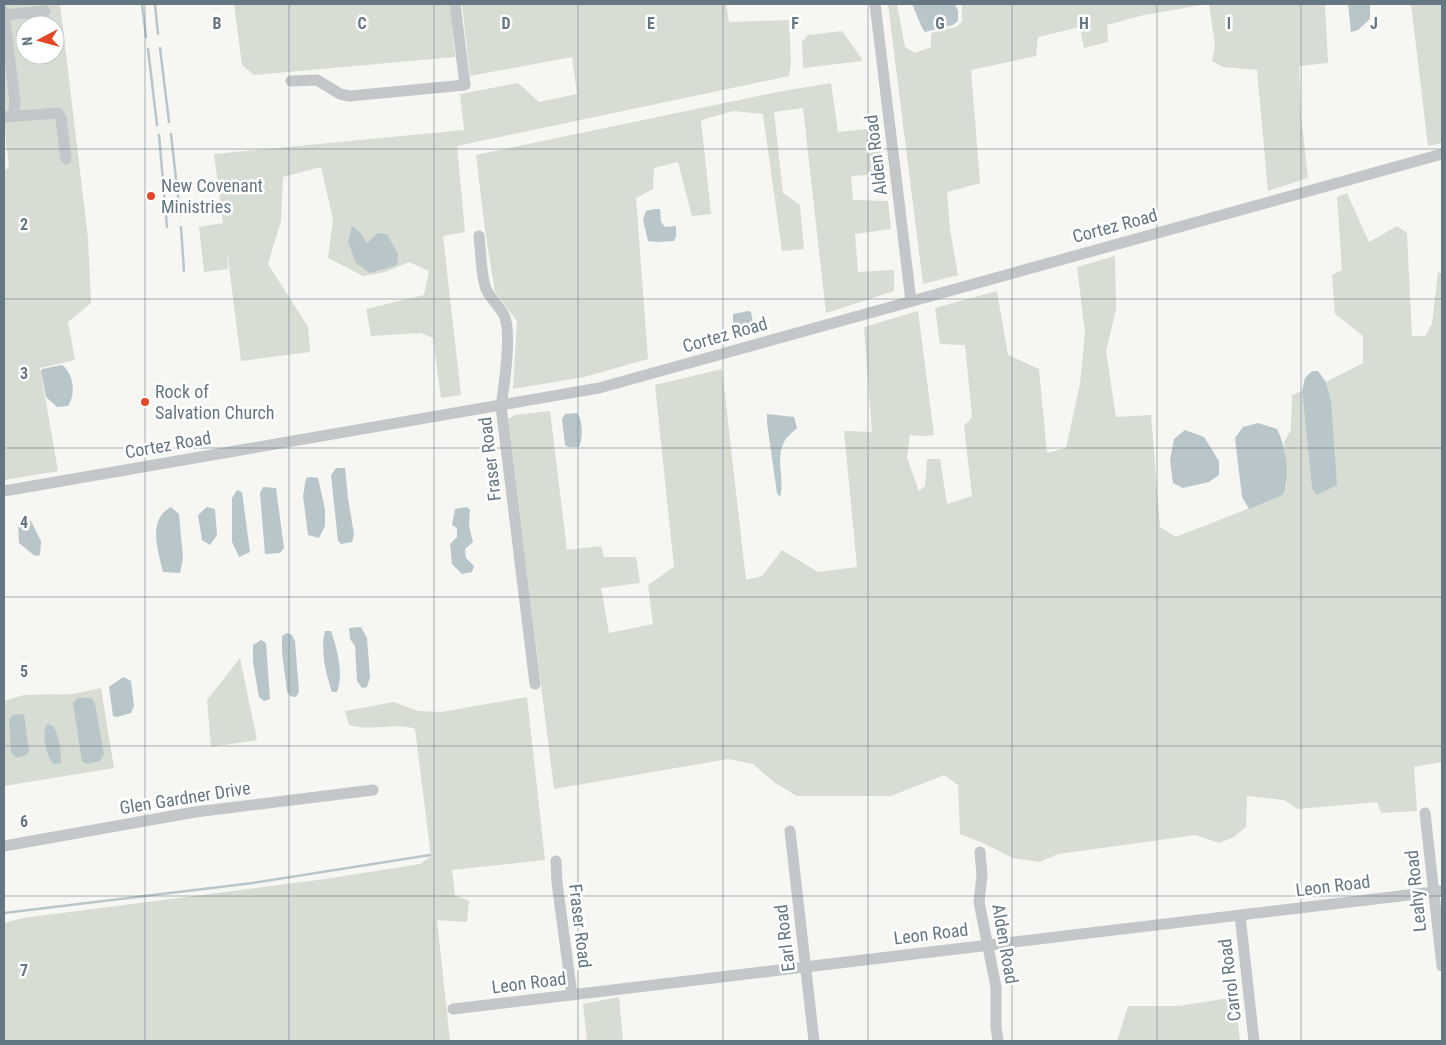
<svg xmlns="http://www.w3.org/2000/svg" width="1446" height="1045" font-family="'Roboto Condensed',sans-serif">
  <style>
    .green { fill: #d7ddd3; fill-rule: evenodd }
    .water { fill: #b9c6c9 }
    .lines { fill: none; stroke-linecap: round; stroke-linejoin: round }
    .stream { stroke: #b9c6c9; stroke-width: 2.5 }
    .minor { stroke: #c3c7ca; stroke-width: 11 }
    .grid { fill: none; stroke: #657783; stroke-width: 1; stroke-opacity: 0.55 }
    .poi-dot { fill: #e34725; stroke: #fff; stroke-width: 2 }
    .labels { text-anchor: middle; stroke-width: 5; stroke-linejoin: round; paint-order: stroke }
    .street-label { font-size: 18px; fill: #657783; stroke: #fff }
    .poi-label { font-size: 18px; fill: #657783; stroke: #fff; text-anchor: start }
    .grid-label { font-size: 16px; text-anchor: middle; font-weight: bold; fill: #657783; stroke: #fff; stroke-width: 5; stroke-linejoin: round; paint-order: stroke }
  </style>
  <rect width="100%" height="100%" fill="#f6f6f2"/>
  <path class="green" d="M4 4H60L88 238 91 303 68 322 75 360 40 368 58 471 4 480V171L9 167 4 123ZM25 25H55V55H25Z
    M234 4H264L265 5 282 4H450L455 57 254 75 242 65Z
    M462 4H726L729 22 789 20 791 63 789 76 457 146 465 232 443 236 461 395 441 398 433 338 421 333 371 336 366 309 424 295 429 271 409 262 385 272 363 276 328 258 333 219 321 167 283 177 281 221 268 264 308 327 310 352 241 361 227 250 228 269 204 272 199 227 223 223 214 154 464 130 460 94 518 83 539 102 577 94 572 57 470 76Z
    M888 4H897L905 47 915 53 931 47V33L956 27 962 22V4H1207L1144 15 1107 25 1108 42 1084 48 1080 27 1038 37 1036 56 971 70 980 183 947 192 950 229 958 275 923 284Z
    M1209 4H1325L1328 63 1299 66 1301 116 1308 178 1268 191 1257 70 1223 67 1212 61 1215 45Z
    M1411 4H1442V143L1428 146Z
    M842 31 862 59 861 61 804 68 803 66 802 42 808 35Z
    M831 83 838 132 877 128 883 174 851 176 853 200 888 201 891 229 855 234 858 272 894 270V291L826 313 803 108 774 112 783 193 800 205 804 249 782 251 763 114 733 111 701 120 711 214 692 216 678 162 654 168 653 189 636 198 648 359 584 377 513 389 517 321 495 292 485 230 476 155 777 92Z
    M1347 193 1369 242 1397 226 1407 233 1412 336H1425L1432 324 1438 272 1442 274V762L1414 767 1417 811 1381 813 1377 802 1298 809 1284 800 1247 796 1246 827 1234 837 1219 843 1196 835 1058 854 1040 862 1013 858 983 843 960 834 958 785 944 775 891 796H797L775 783 753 764 728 759 554 789 508 419 515 415 550 411 567 550 601 546 604 557H636L640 583 601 588 609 633 653 624 648 585 674 567 655 385 722 369 746 580 762 576 782 550 818 572 857 567 844 431 872 432 864 327 918 311 934 435 923 436 910 435 907 458 919 491 925 486 927 459H940L947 504 972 496 964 426 972 417 965 345 940 344 935 308 997 291 1008 355 1039 369 1047 453 1066 448 1080 384 1085 333 1077 267 1115 256 1116 309 1106 352 1116 417 1151 415 1160 527 1176 537 1283 495 1287 485 1284 442 1291 430 1292 395 1302 391 1312 489 1331 401 1326 382 1363 363V336L1335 314 1332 275 1342 270 1337 197Z
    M240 658 257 740 211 747 207 700Z
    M101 688 114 768 4 786V701L24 695 73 694Z
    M527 697 545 860 452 870 455 895 469 901 467 922 437 920 450 1041H4V923L23 918 325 879 420 864 431 856 415 729C392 722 373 732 349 725L345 711 394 702 418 711 441 712Z
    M619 997 623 1041H587L583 1004Z
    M1235 997 1240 1041H1117L1128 1006H1179Z"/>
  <path class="water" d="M912 4H955L958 11V21L953 25 925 32C920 26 916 12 912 4Z
    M1348 4H1370V19L1358 30 1351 32Z
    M654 209H660L661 222 665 227 676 226V236L674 241 657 242 648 241 643 220 646 211Z
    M352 226 360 232 367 243 378 233 387 234 398 254 397 265 370 273 356 263 348 242Z
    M748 311 751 312 753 323 748 329 736 331 733 327V314Z
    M62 365C74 373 76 395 68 406L57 407 46 397 41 371 42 369Z
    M1312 371H1318L1326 382 1331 401 1337 485 1317 495 1312 489 1302 391 1305 378Z
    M577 413C583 420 583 439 579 447H568L565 445 562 419 565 414Z
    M767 414 794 417 797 428C793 432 786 437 784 442 775 460 785 479 780 497L777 493 767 423Z
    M1258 423 1277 429C1286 447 1291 477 1283 495L1249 509 1242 497 1235 438 1243 427Z
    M1185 430 1204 437 1219 461V475L1209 482 1183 488 1173 483 1170 460 1174 439Z
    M336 468H345L348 498 354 534 352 542 341 544 338 541 331 475Z
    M311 477 318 478 325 509V526L319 538 308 535 303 496 306 478Z
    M263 487 276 488 284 548 280 553 265 554 260 493Z
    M237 490 242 492 250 552 239 557 232 542V498Z
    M171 507 179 514 183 558 180 573 163 572C158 550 147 520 171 507Z
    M207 507 215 509 217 535 210 545 202 540 198 515Z
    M467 507 470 510 469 526 473 542 465 549 466 558 474 566 472 572 462 574 452 564 450 544 457 537V528L452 525 455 509Z
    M23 519 31 521 41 541 40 555 35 556 19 543 18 523Z
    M361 627 367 638 370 677 367 687 362 688 357 681 355 646 350 639 349 628Z
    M325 631H331C337 648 344 674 337 692H332C326 674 320 650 325 631Z
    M287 633 292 635 295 641 299 692 296 697 290 696 287 691 282 652V636Z
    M261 640 266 643 270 699 264 701 259 697 253 662V645Z
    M123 677 131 681 134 706 131 713 117 717 113 716 109 687Z
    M78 698H91L95 704 104 754 100 761 88 764 82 762 73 703Z
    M24 714 29 752 26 755 17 758 11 752 9 719 13 715Z
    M47 724 53 726C60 737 61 751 61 763L53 764C46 754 41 735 47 724Z"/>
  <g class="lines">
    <path class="stream" d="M142 4 146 37
      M155 4 158 34
      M160 48 169 122
      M148 49 157 125
      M171 134 180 215
      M159 135 167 227
      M181 227 184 271
      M4 913 253 883 430 855"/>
    <path class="minor" d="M875 4 911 301
      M4 12 15 102 13 116
      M4 15 45 11
      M291 81 317 80 340 94 350 96 465 85 455 4
      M4 117 58 113 61 118 66 159
      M479 236C481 252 481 276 486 289 491 299 499 306 504 315 512 331 504 387 501 406L535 684
      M4 491 599 388 1442 154
      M1425 813 1442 966
      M790 831 814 1041
      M4 846 195 812 373 790
      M980 852 982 875 979 902 996 987V1027L998 1041
      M556 861 557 883 572 995
      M1240 915 1254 1041
      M453 1009 1442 891"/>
  </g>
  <path class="grid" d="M145 4V1041M289 4V1041M434 4V1041M578 4V1041M723 4V1041M868 4V1041M1012 4V1041M1157 4V1041M1301 4V1041M4 149H1442M4 299H1442M4 448H1442M4 597H1442M4 746H1442M4 896H1442"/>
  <g class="poi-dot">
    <circle cx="151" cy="196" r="5"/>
    <circle cx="145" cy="402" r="5"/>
  </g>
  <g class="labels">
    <g class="street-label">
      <text transform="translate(876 155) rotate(-97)" y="6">Alden Road</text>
      <text transform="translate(1115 226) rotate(-15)" y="6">Cortez Road</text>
      <text transform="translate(725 335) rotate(-16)" y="6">Cortez Road</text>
      <text transform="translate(168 445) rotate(-10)" y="6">Cortez Road</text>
      <text transform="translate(490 459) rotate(-97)" y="6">Fraser Road</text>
      <text transform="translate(185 798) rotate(-9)" y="6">Glen Gardner Drive</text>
      <text transform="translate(1333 886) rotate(-7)" y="6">Leon Road</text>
      <text transform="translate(1416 891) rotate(-96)" y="6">Leahy Road</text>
      <text transform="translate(580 926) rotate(83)" y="6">Fraser Road</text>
      <text transform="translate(931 934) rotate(-7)" y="6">Leon Road</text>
      <text transform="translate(785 938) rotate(-97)" y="6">Earl Road</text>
      <text transform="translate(1005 944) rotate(80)" y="6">Alden Road</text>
      <text transform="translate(1230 980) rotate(-97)" y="6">Carrol Road</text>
      <text transform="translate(529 983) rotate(-7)" y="6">Leon Road</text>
    </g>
    <g class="poi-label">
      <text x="161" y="192">New Covenant<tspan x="161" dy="21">Ministries</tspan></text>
      <text x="155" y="398">Rock of<tspan x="155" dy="21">Salvation Church</tspan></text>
    </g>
  </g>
  <g class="grid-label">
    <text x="217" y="29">B</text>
    <text x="362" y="29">C</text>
    <text x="506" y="29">D</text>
    <text x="651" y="29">E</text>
    <text x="795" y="29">F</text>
    <text x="940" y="29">G</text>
    <text x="1084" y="29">H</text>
    <text x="1229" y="29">I</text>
    <text x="1374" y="29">J</text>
    <text x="24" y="230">2</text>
    <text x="24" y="379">3</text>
    <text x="24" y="528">4</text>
    <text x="24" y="677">5</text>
    <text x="24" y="827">6</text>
    <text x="24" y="976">7</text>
  </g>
  <rect width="1446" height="1045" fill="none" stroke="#657783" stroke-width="10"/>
  <g transform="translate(40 40) rotate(264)"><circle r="24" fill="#ffffff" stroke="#c1c9cd"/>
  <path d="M0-4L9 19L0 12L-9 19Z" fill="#e34725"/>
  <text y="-8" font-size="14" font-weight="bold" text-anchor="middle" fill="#657783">N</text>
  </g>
</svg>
